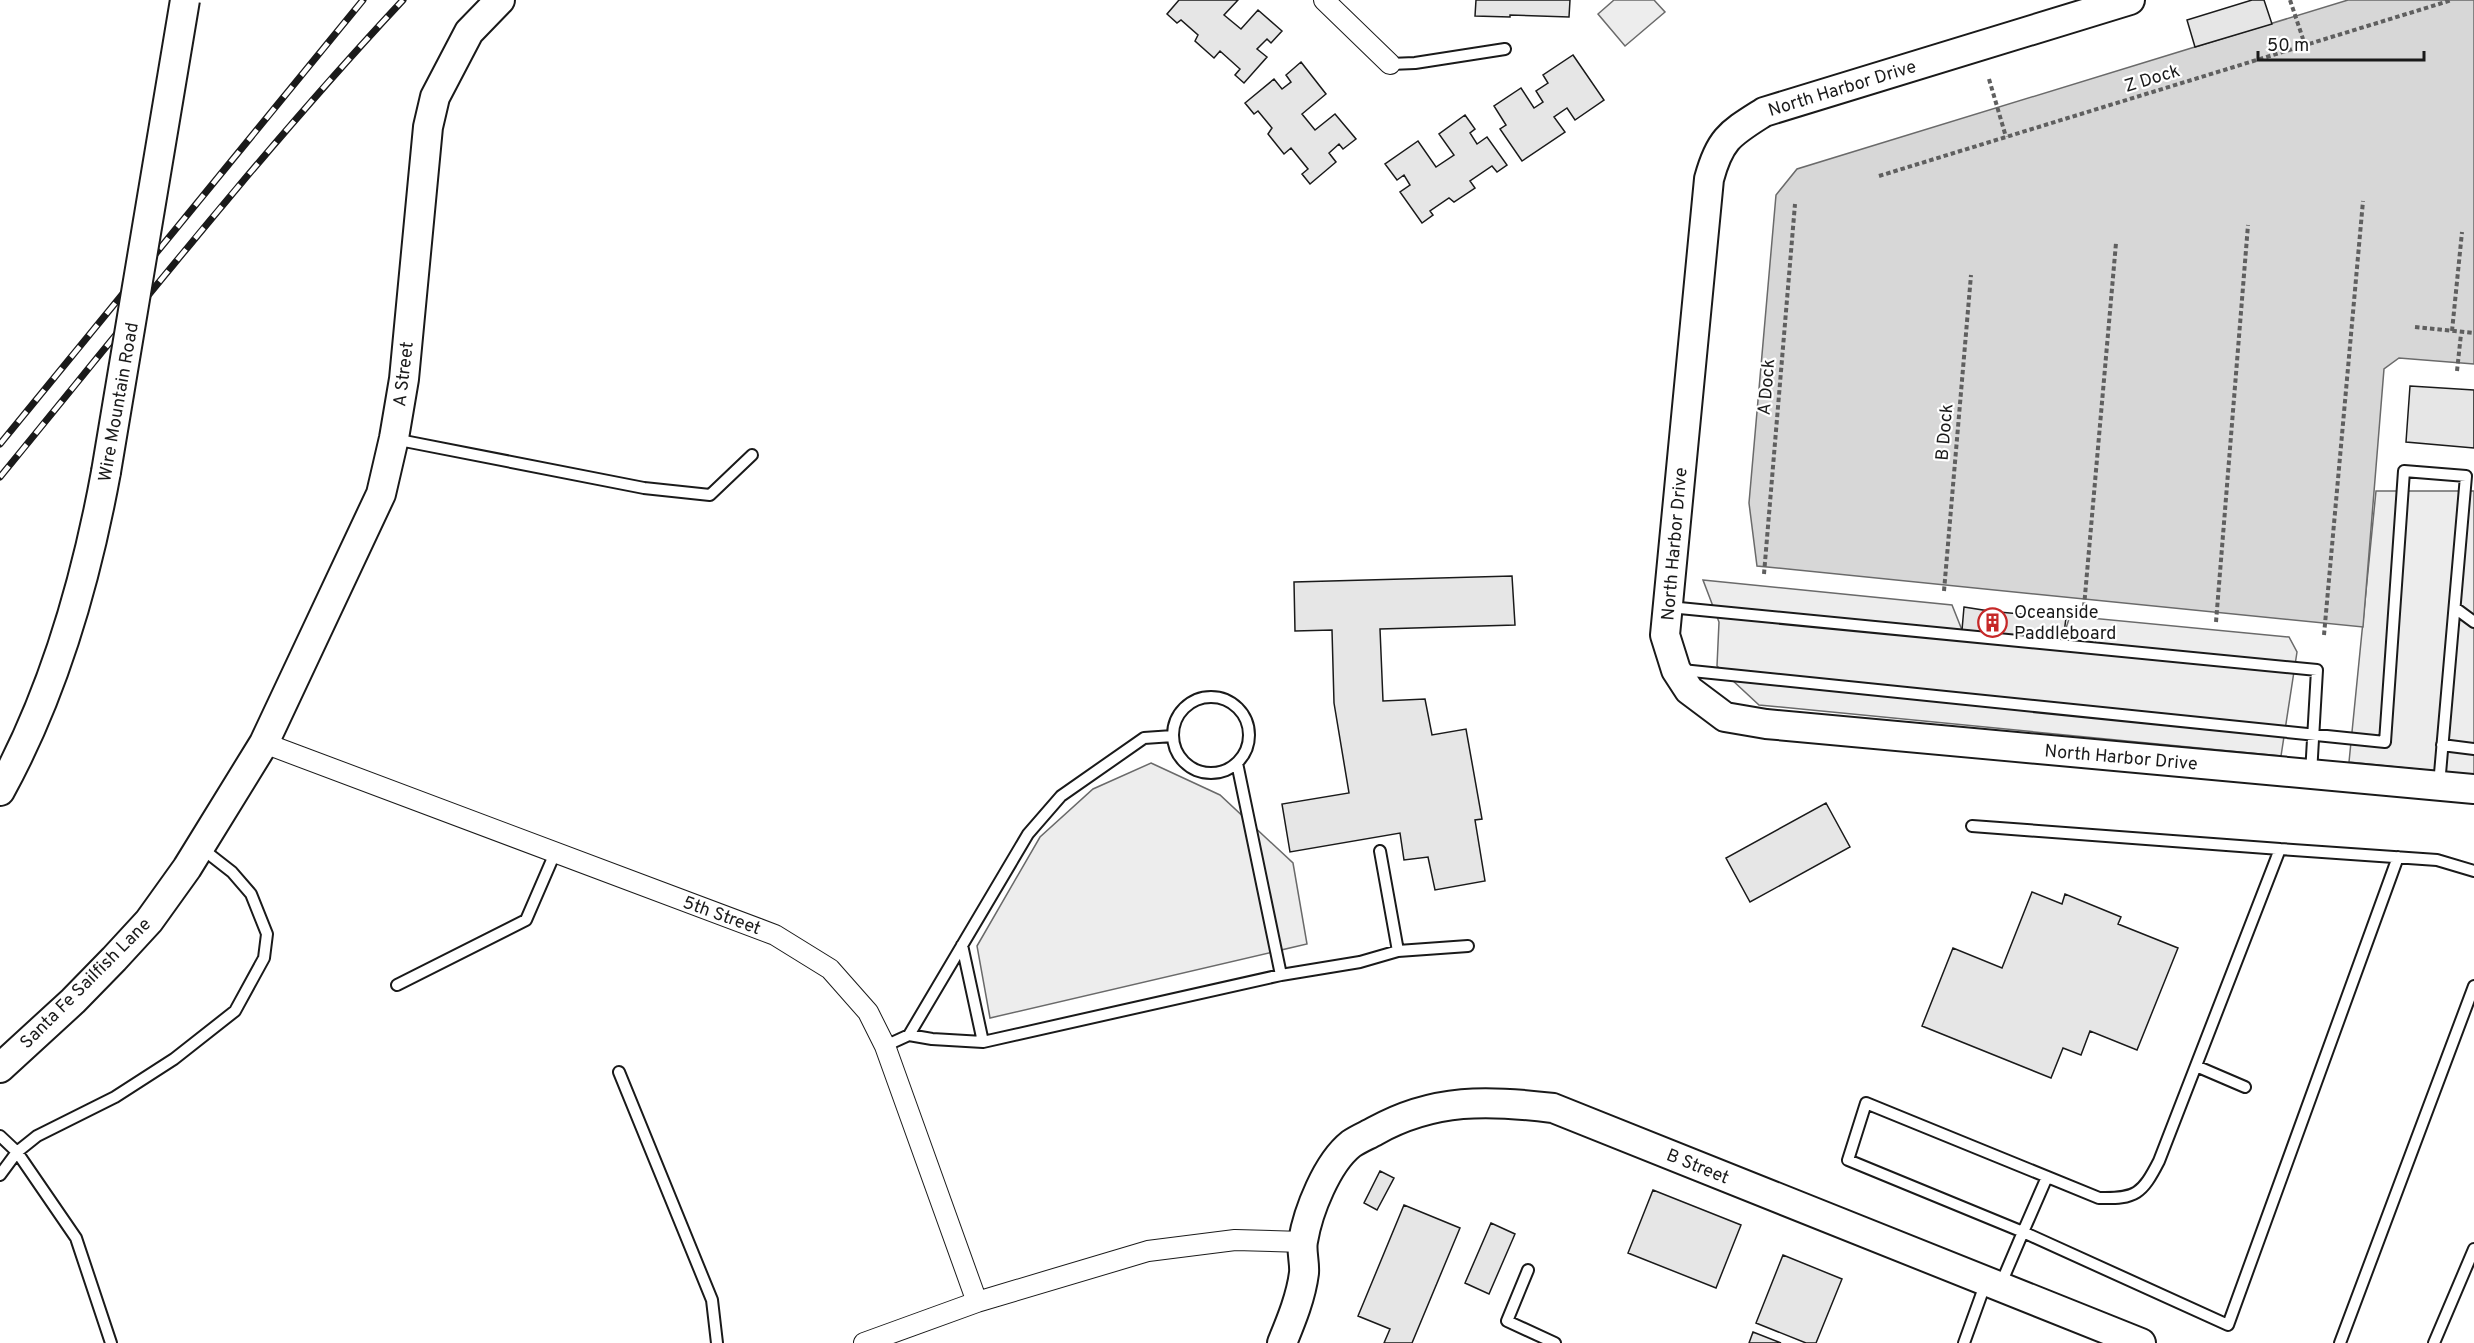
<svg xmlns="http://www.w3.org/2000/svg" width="2474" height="1343" font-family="Overpass,sans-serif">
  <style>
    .built { fill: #ededed; stroke: #6a6a6a; stroke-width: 1.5 }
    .water { fill: #d7d7d7; stroke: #6a6a6a; stroke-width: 1.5 }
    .building { fill: #e6e6e6; stroke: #1a1a1a; stroke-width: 1.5 }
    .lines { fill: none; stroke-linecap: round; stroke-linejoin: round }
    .lane-casing { stroke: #1a1a1a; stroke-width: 14 }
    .street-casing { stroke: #1a1a1a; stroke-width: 22 }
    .secondary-casing { stroke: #1a1a1a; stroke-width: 32 }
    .path { stroke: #5f5f5f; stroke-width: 4; stroke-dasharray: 4.5 3; stroke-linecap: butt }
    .lane { stroke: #fff; stroke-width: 10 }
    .street { stroke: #fff; stroke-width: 20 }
    .secondary { stroke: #fff; stroke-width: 28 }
    .rail-casing { stroke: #1a1a1a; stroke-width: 7 }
    .rail { stroke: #fff; stroke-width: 4.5; stroke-dasharray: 14; stroke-linecap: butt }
    .secondary-bridge-casing { stroke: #1a1a1a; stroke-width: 32; stroke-linecap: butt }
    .secondary-bridge { stroke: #fff; stroke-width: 28 }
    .labels { text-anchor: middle; stroke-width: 4.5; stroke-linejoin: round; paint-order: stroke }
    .street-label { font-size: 18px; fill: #1a1a1a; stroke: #fff }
    .poi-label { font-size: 18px; fill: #1a1a1a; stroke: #fff; text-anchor: start }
  </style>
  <rect width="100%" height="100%" fill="#fff"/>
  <path class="built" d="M1614 0H1654L1665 12 1625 46 1598 14Z
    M2376 491H2474V775L2349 762Z
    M1703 580 1952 605 1962 630 2062 640 2070 616 2289 637 2297 652 2281 756 1759 705 1717 666 1719 622Z
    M1151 763 1220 795 1293 863 1307 944 990 1018 977 946 1040 837 1093 789Z"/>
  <path class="water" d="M2348 0H2474V364L2399 358 2384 369 2363 627 1757 566 1749 503 1776 195 1797 169Z"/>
  <path class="building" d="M1179 0H1238L1224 15 1241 29 1258 10 1282 31 1271 43 1267 39 1257 49 1267 57 1244 83 1235 75 1240 69 1220 51 1214 58 1195 41 1198 35 1181 20 1177 23 1167 14Z
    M1476 0H1570L1569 17 1510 15V17L1475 16Z
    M2252 0H2264L2272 24 2195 47 2187 20Z
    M1573 55 1604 100 1575 120 1567 108 1554 117 1565 132 1522 161 1500 129 1506 125 1494 106 1521 88 1534 108 1543 102 1536 91 1548 83 1543 75Z
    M1301 62 1326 94 1302 114 1315 130 1335 114 1356 139 1343 149 1339 144 1329 153 1336 162 1310 184 1302 174 1308 169 1291 148 1284 154 1268 134 1272 128 1258 111 1254 114 1245 103 1274 79 1282 89 1291 82 1286 75Z
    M1465 115 1475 129 1470 133 1477 144 1487 137 1507 165 1497 172 1492 166 1470 181 1475 188 1454 202 1449 198 1430 211 1433 215 1422 223 1400 192 1410 185 1404 175 1397 180 1385 164 1418 141 1436 167 1454 155 1439 134Z
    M2410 386 2474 390V448L2406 442Z
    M1512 576 1515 625 1380 629 1383 701 1425 699 1432 735 1466 729 1482 819 1475 820 1485 881 1435 890 1428 857 1404 860 1400 833 1290 852 1282 804 1349 793 1334 703 1332 630 1295 631 1294 582Z
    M1964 607 1989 611 1988 633 1962 630Z
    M1989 611 1999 612 1997 634 1988 633Z
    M1999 612 2066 618 2063 640 1997 634Z
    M1826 803 1850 847 1750 902 1726 858Z
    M2032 892 2062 904 2065 894 2121 917 2118 924 2178 948 2137 1050 2090 1031 2081 1055 2063 1048 2051 1078 1922 1026 1953 948 2002 968Z
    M1380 1171 1394 1178 1377 1210 1364 1203Z
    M1653 1190 1741 1225 1716 1288 1628 1253Z
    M1404 1205 1460 1228 1412 1343H1384L1390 1329 1358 1316Z
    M1491 1223 1515 1234 1489 1294 1465 1283Z
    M1783 1255 1842 1279 1816 1343H1806L1756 1323Z
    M1753 1332 1781 1343H1749Z"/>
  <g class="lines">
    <defs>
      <path id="lane" d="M1390 64 1415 63 1505 49
        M394 439 644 488 710 495 752 455
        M1669 607 2317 670 2311 774
        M2455 608 2474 622
        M1682 670 2385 742 2404 471 2466 476 2439 785
        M1173 735a38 38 0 1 1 76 0a38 38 0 1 1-76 0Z
        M2442 745 2474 749
        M1237 763 1281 975
        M1972 826 2280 849
        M1380 851 1398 951
        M962 945 983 1042
        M397 985 526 920 555 853
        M909 1035 1028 834 1061 796 1144 738 1173 736
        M885 1046 909 1035 932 1039 983 1042 1281 975 1360 962 1398 951 1468 946
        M2196 1066 2245 1087
        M619 1072 712 1300 717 1343
        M0 1136 17 1152 37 1136 115 1097 174 1059 235 1011 264 958 267 934 251 894 232 872 200 847
        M0 1175 17 1152 76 1238 111 1343
        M2047 1177 2023 1232 2228 1325 2398 857
        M1528 1270 1507 1321 1555 1343
        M2000 1286 2023 1232 1848 1160 1866 1103 2099 1198C2136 1199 2142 1194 2159 1161L2280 849 2437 860 2474 871
        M1964 1343 1986 1282
        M2340 1343 2474 986
        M2434 1343 2474 1249"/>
      <path id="street" d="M1324 0 1390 64
        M264 743 775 935 830 969 868 1012 885 1046 977 1302
        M864 1343 977 1302 1148 1251 1235 1240 1303 1242"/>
      <path id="secondary" d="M2130 0 1764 112C1731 133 1720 138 1709 179L1665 635 1676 670 1689 690 1725 717 1766 724 2474 789
        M0 791C54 693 86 581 106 472
        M0 1068 73 1001 114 959 149 921 187 868 264 743 381 494 394 438 404 379 428 127 435 97 469 32 500 0
        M1282 1343C1291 1321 1301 1297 1304 1273 1305 1263 1301 1251 1303 1241 1308 1211 1327 1163 1351 1144 1358 1139 1368 1135 1375 1131 1434 1098 1489 1100 1553 1108L2141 1343"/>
    </defs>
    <use href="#lane" class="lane-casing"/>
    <use href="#street" class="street-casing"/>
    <use href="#secondary" class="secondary-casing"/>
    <path class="path" d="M2290 0 2305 45
      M1989 79 2006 137
      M1879 176 2452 0
      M2415 327 2474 333
      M2452 331 2462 232
      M2457 371 2461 334
      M1764 574 1795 204
      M1944 591 1971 275
      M2084 607 2116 243
      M2216 622 2248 225
      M2324 635 2363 201"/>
    <use href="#lane" class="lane"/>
    <use href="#street" class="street"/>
    <use href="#secondary" class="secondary"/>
    <defs>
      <path id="rail" d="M0 444 363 0
        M0 477C132 316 261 152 403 0"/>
    </defs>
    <use href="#rail" class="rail-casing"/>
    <use href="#rail" class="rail"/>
    <defs>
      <path id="secondary-bridge" d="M106 472 185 0"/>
    </defs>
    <use href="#secondary-bridge" class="secondary-bridge-casing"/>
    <use href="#secondary-bridge" class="secondary-bridge"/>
  </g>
  <defs>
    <symbol id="building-ring" viewBox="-11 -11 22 22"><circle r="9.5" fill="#fff" stroke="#c62828" stroke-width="1.5"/><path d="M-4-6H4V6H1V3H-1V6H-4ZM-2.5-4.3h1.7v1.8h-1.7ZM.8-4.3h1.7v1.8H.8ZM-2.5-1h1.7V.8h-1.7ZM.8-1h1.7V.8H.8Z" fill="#c62828"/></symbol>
  </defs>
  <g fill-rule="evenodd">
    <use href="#building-ring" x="1976" y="606" width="33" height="33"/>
  </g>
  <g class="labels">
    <g class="street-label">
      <text transform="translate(2152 78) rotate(-17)" y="6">Z Dock</text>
      <text transform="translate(1842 88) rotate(-17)" y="6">North Harbor Drive</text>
      <text transform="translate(403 374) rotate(-83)" y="6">A Street</text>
      <text transform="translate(1766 387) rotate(-85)" y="6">A Dock</text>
      <text transform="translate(118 402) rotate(-80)" y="6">Wire Mountain Road</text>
      <text transform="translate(1944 432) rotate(-85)" y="6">B Dock</text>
      <text transform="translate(1674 544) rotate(-85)" y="6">North Harbor Drive</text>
      <text transform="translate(2121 757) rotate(5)" y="6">North Harbor Drive</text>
      <text transform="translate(722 915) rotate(20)" y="6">5th Street</text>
      <text transform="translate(85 983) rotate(-45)" y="6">Santa Fe Sailfish Lane</text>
      <text transform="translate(1698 1166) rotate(22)" y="6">B Street</text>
    </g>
    <g class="poi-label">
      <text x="2014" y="618">Oceanside<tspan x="2014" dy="21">Paddleboard</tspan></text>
    </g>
  </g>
  <path d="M2258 51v9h166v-9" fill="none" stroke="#1a1a1a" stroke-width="3"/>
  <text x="2267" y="51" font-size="18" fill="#1a1a1a" stroke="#ffffff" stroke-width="4.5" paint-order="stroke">50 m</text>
</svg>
